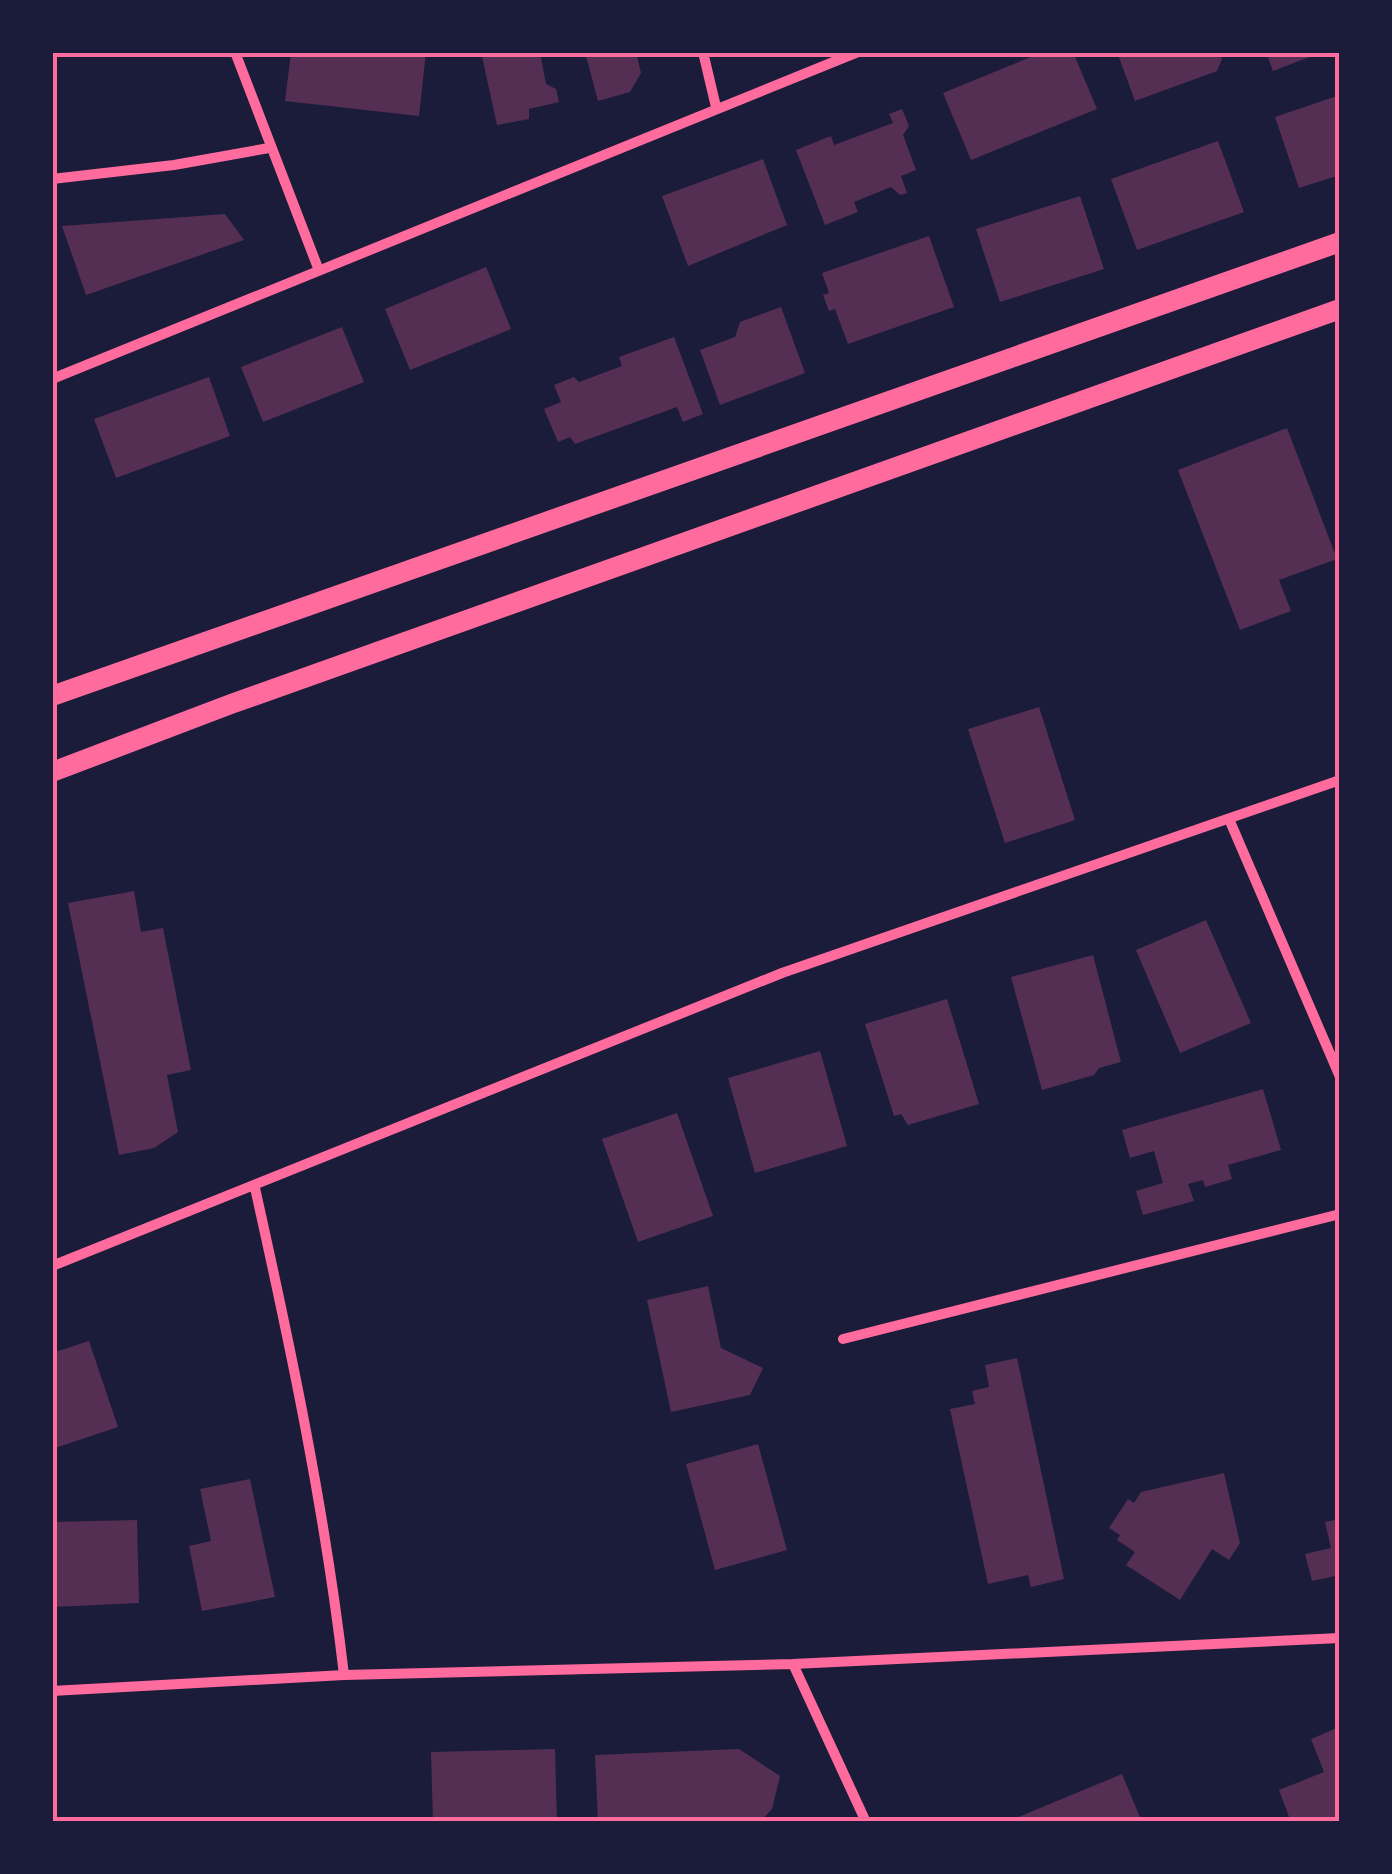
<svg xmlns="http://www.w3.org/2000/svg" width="1392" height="1874" font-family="'Varela Round',sans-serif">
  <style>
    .building { fill: #542f53 }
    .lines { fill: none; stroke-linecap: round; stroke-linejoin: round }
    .minor { stroke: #ff6b9d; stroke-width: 10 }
    .secondary { stroke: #ff6b9d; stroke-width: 20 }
    .neatline { fill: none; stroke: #ff6b9d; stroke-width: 4 }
  </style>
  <rect width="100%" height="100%" fill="#1b1b3a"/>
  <path class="building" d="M291 52H426L419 116 285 101Z
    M481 52H540L546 84 556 89 559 102 529 109V119L497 125Z
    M585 52H636L641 73 630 92 598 101Z
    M1043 52H1073L1097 109 971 160 943 93Z
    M1117 52H1219L1222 59 1217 71 1135 101Z
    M1266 52H1320V53L1273 71Z
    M1340 95V175L1299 188 1275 117Z
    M902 109 909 126 903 135 916 170 901 176 907 193 900 195 891 187 854 202 858 212 825 225 796 150 831 136 834 145 893 123 889 114Z
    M1218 141 1244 212 1137 250 1111 179Z
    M763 159 787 225 688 266 662 196Z
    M1080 196 1104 269 1000 302 976 229Z
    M225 214 244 240 86 295 62 226Z
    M929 236 954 307 848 344 835 309 829 311 823 295 829 293 822 273Z
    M486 267 511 329 410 370 385 309Z
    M781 307 805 373 720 405 700 350 735 337 740 322Z
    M342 327 364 382 263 422 241 367Z
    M674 337 703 414 683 422 677 407 575 444 570 437 558 442 544 409 561 402 554 385 574 377 579 382 622 366 619 357Z
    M209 377 230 436 116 478 94 419Z
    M1287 428 1337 559 1279 580 1291 611 1240 630 1178 470Z
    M1039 707 1075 820 1005 843 968 729Z
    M134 891 141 932 163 928 191 1070 167 1075 178 1132 154 1148 119 1155 68 903Z
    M1206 920 1251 1023 1180 1053 1136 950Z
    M1093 955 1121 1062 1099 1068 1094 1075 1042 1090 1011 977Z
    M947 999 979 1104 908 1125 901 1114 894 1116 865 1024Z
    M820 1051 847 1146 755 1173 728 1078Z
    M1263 1089 1281 1150 1228 1165 1232 1179 1205 1187 1203 1180 1188 1184 1194 1201 1143 1215 1136 1191 1163 1183 1154 1151 1130 1158 1122 1130Z
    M677 1113 713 1216 638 1242 602 1139Z
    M708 1286 721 1348 763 1368 750 1395 671 1412 647 1300Z
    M89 1341 118 1427 52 1449V1353Z
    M1017 1358 1064 1579 1031 1587 1028 1575 988 1584 950 1409 975 1404 972 1391 989 1387 985 1365Z
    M758 1444 787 1550 715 1570 686 1464Z
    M1224 1473 1240 1543 1229 1560 1212 1549 1180 1600 1126 1565 1135 1552 1117 1540 1120 1535 1109 1528 1128 1499 1134 1503 1141 1492Z
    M250 1479 275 1597 202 1611 189 1546 211 1541 200 1489Z
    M1340 1519V1575L1312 1581 1305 1554 1331 1548 1325 1522Z
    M137 1520 139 1603 52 1607V1522Z
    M1337 1728 1340 1822H1291L1279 1790 1324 1772 1311 1739Z
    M555 1749 557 1822H433L431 1752Z
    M739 1749 780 1776 772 1809 760 1822H598L595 1755Z
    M1122 1774 1142 1822H1009V1821Z"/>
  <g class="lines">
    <path class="minor" d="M235 52 318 268
      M703 52 716 107
      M52 179 174 165 269 148
      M52 379 858 52
      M1229 819 1340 1077
      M255 1188C291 1349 325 1511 344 1675
      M52 1266 782 973 1340 780
      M843 1339 1340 1214
      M793 1664 866 1822
      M52 1691 344 1675 793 1664 1340 1638"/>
    <path class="secondary" d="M52 696 1340 242
      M52 772 231 704 1340 309"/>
  </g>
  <rect width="1392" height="1874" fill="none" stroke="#1b1b3a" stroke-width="110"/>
  <rect x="55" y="55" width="1282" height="1764" class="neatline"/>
</svg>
